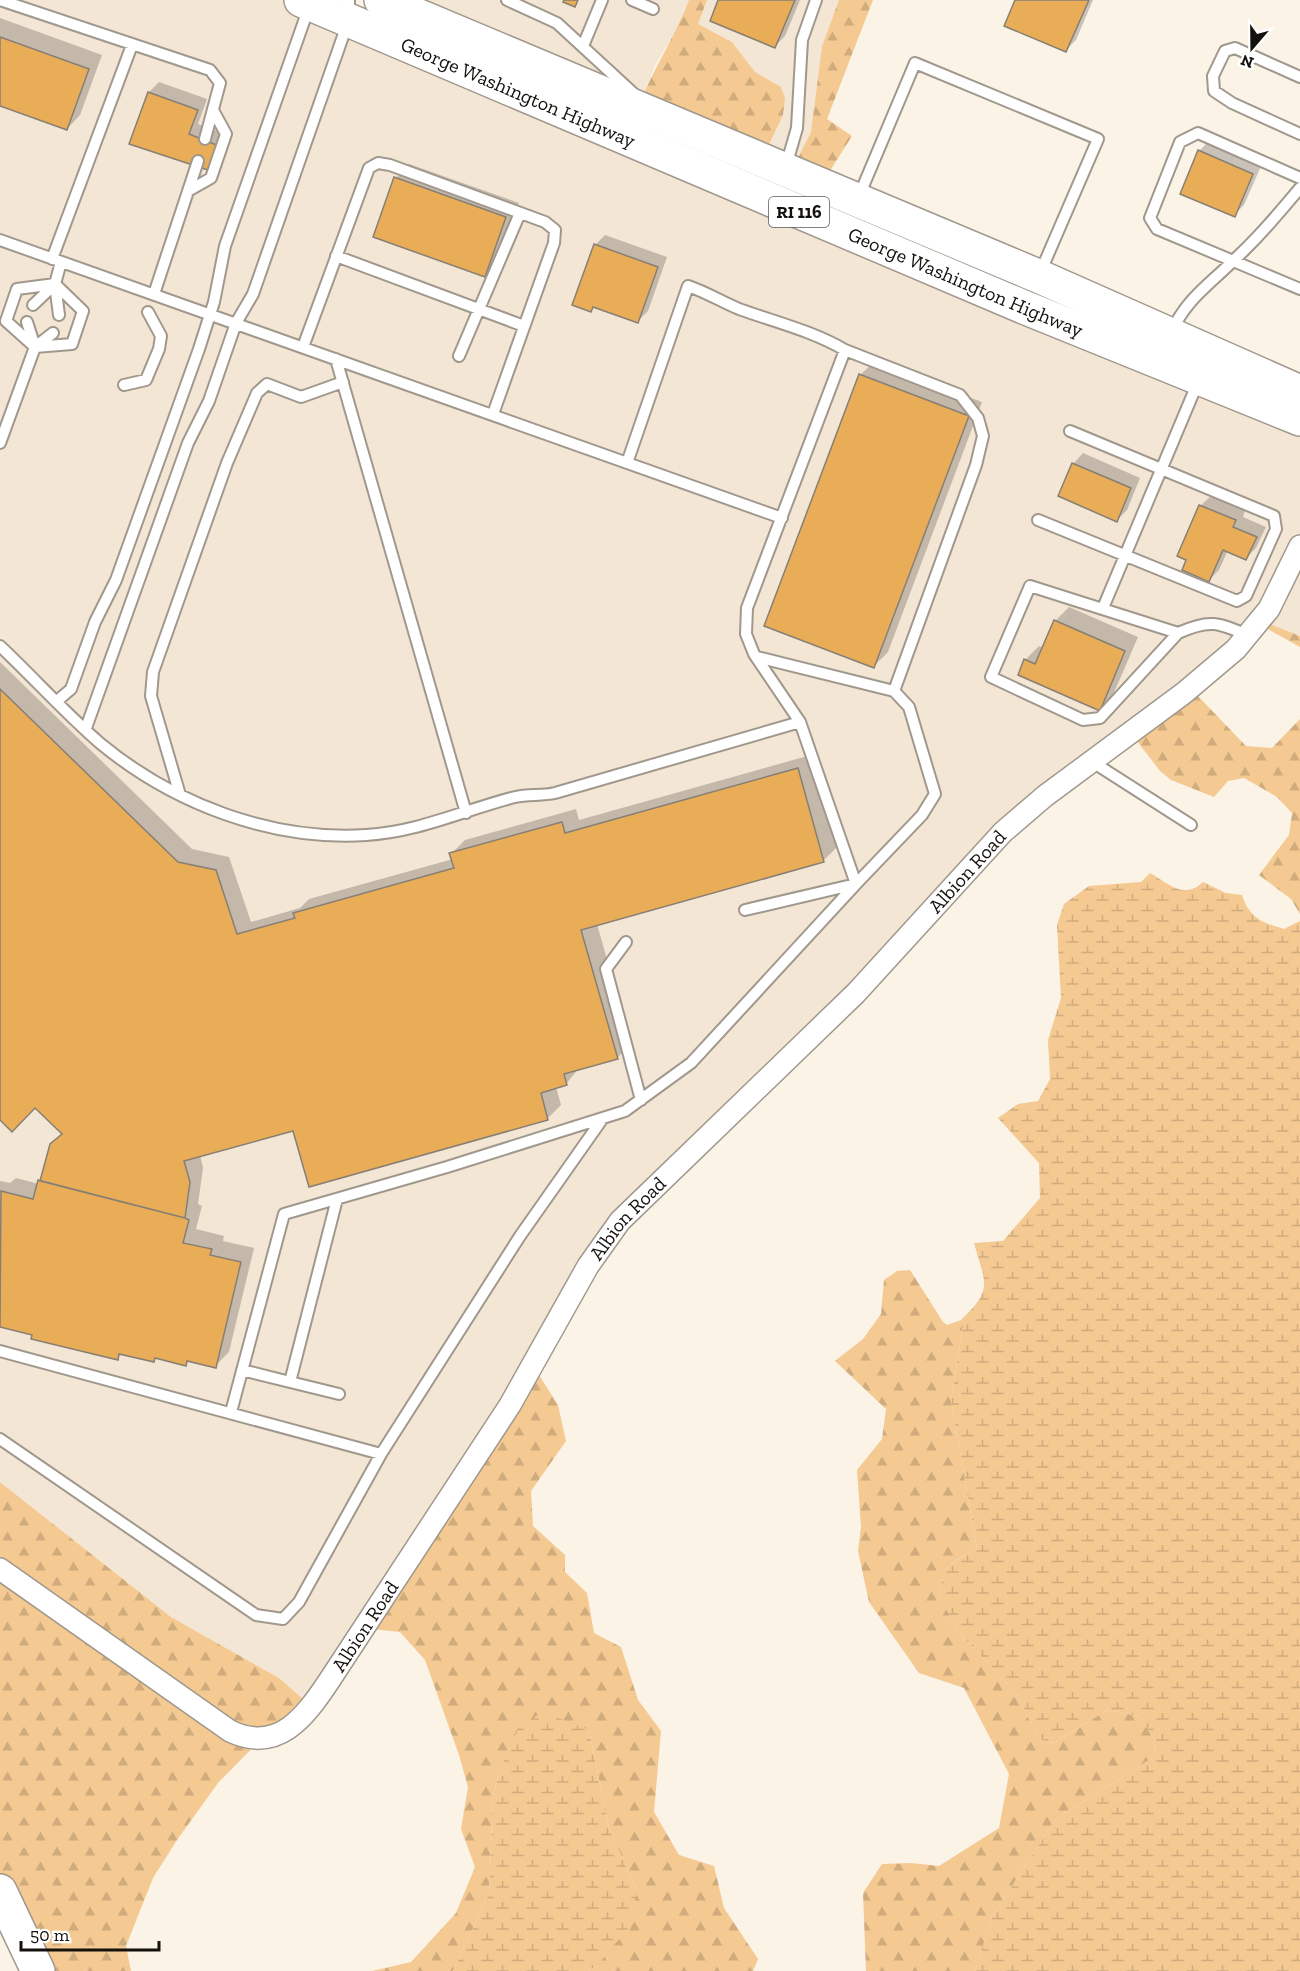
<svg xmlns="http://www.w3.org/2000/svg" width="1300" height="1971" font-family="'Zilla Slab',serif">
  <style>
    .built { fill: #f4e6d4 }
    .forest { fill: url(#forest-firs) }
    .wetland { fill: url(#wetland-marsh) }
    .shadow { fill: #0003 }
    .building { fill: #eaad57; stroke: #877f75; stroke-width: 1.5 }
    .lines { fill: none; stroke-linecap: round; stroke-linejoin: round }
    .service-casing { stroke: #a0988d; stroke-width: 14 }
    .minor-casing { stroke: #a0988d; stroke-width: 24 }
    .primary-casing { stroke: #a0988d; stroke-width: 36 }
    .motorway-casing { stroke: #a0988d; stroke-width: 36 }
    .service { stroke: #fff; stroke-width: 10 }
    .minor { stroke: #fff; stroke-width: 21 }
    .primary { stroke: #fff; stroke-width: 33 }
    .motorway { stroke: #fff; stroke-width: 33 }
    .labels { text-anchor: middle; stroke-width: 6; stroke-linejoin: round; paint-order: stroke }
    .shield { fill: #fff; stroke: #5a5856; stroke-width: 1.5 }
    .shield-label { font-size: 18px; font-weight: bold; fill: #14110d }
    .street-label { font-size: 20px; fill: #14110d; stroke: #fff }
  </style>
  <defs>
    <pattern id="forest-firs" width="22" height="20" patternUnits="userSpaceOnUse" patternTransform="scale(1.5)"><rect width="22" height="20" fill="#f4c992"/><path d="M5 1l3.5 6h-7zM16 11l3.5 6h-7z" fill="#d0ac7d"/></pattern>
    <pattern id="wetland-marsh" width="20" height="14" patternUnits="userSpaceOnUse" patternTransform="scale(1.5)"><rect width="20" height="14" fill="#f4c992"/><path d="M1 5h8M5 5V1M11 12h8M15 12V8" fill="none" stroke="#d0ac7d"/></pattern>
  </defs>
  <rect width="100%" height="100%" fill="#fcf3e7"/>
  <path class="built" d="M0 0H311L1300 411V636L1264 623 1058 783 599 1242 562 1310 314 1699 302 1698 279 1678 171 1617 0 1482Z
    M395 0H689L678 29 656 63 641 101Z
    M707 0H839L822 46 811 132 793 168 766 157 781 87 755 72 732 42 698 24Z"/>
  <path class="forest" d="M689 0H707L698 24 732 42 755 72 781 87 785 98 783 115 764 155 641 100C655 66 676 35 689 0Z
    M839 0H873L827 119 852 136 828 174 793 168 811 132 822 46Z
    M1264 622 1300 636V647L1259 624Z
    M1193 691 1246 746 1272 748 1300 719V914L1291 899 1259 875 1289 835 1292 813 1277 797 1244 778 1228 781 1214 797 1171 780 1160 771 1130 732Z
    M910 1270 943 1322 947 1325 961 1320 963 1325 951 1400 977 1549C949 1564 945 1563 939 1595L958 1631 1017 1695 1039 1739 1054 1743 1107 1710 1139 1716 1155 1741 1154 1757 1055 1820 992 1917 975 1971H866L863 1893 882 1864 911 1863 939 1866 999 1828 1009 1774 964 1688 919 1673 869 1602 858 1551 861 1527 857 1470 882 1439 886 1409 835 1361 863 1339 881 1314 884 1280 897 1271Z
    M532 1364 558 1405 566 1441 531 1491 533 1526 565 1555V1572L587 1593 594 1633 621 1647 638 1700 661 1731 654 1812 679 1855 714 1866 724 1908 758 1959 753 1971H585L596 1967 637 1891 609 1828 589 1730 499 1772 493 1796 489 1894 453 1971H372L411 1962 456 1913 475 1867 461 1829 468 1787 459 1755 425 1660 400 1632 361 1628Z
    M0 1482 171 1617 279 1678 302 1698 314 1699 262 1738 218 1783 177 1840 153 1878 126 1946 131 1971H46L0 1880Z"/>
  <path class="wetland" d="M1150 873C1169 884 1184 900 1203 882L1226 893 1242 895C1249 918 1263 923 1284 929L1300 921V1971H975L992 1917 1055 1820 1154 1757 1155 1741 1139 1716 1107 1710 1054 1743 1039 1739 1017 1695 958 1631 939 1595C945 1562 949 1565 977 1549L951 1400 963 1325 961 1320C994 1289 985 1283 974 1243L1003 1241 1040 1198 1039 1163 998 1118 1018 1104 1038 1101 1050 1079 1048 1040 1061 998 1057 925 1064 904 1089 886 1141 882Z
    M543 1712 589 1730 609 1828 637 1891 629 1927 596 1967 585 1971H453L489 1894 493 1796 499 1772 519 1727Z"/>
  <path class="shadow" d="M720 0H800L785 36 775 46Z
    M1016 0H1093L1076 40 1066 50Z
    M0 18 102 55 80 115 67 129 0 105Z
    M159 82 207 99 198 124 229 135 210 169 149 92Z
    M1210 140 1262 164 1244 205 1234 215 1182 193 1200 150Z
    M409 164 519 203 498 261 485 275 396 178Z
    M605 235 667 257 648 311 638 321 595 306 591 310 595 245Z
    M874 362 982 402 888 652 874 666 860 375Z
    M1083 453 1140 478 1127 510 1117 520 1073 464Z
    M1211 496 1245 510 1243 517 1266 527 1256 548 1246 558 1228 550 1219 570 1209 580 1200 506Z
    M1069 607 1138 637 1113 695 1099 709 1025 660 1039 646 1043 648 1055 621Z
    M0 662 192 849 229 857 251 922 300 908 309 899 453 859 451 854 465 840 576 809 579 820 811 755 837 847 824 860 597 924 631 1044 617 1058 579 1068 566 1084 556 1087 561 1105 547 1119 294 1129 200 1155 203 1168 198 1204 202 1206 196 1229 224 1236 223 1241 254 1248 229 1352 215 1366 190 1360 186 1364 157 1357 154 1361 123 1353 117 1358 34 1334 0 1320V1181L10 1183 16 1178 39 1184 51 1145 63 1133 35 1106 0 1118Z"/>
  <path class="building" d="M564 0H578L575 7 563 2Z
    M718 0H795L775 48 710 21Z
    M1015 0H1089L1066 52 1004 26Z
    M0 37 89 69 67 130 0 106Z
    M148 92 198 110 189 134 219 146 211 171 129 144Z
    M1198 150 1253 174 1235 217 1180 194Z
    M394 177 506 217 485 277 373 237Z
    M594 244 658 267 638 323 593 307 591 312 572 305Z
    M859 374 969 416 874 668 764 626Z
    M1072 463 1131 488 1117 522 1058 496Z
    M1199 505 1236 520 1233 527 1257 537 1246 560 1223 550 1209 582 1182 570 1186 560 1177 556Z
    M1054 620 1125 651 1100 711 1018 675 1024 659 1035 664Z
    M0 689 178 862 216 870 237 934 295 918 293 913 454 868 449 853 562 822 565 833 798 768 824 862 581 930 618 1059 564 1074 567 1085 541 1093 548 1120 309 1187 293 1131 184 1161 190 1182 185 1218 40 1181 50 1144 62 1134 35 1108 12 1132 0 1120Z
    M38 1180 185 1218 189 1220 183 1243 212 1249 210 1255 241 1262 216 1368 187 1361 186 1366 155 1358 154 1362 119 1354 118 1360 31 1339 32 1335 0 1327 1 1191 33 1199Z"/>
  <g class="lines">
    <defs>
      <path id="service" d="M0 0 210 70 220 83 205 139
        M507 0 557 23 633 93
        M632 0 653 9
        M583 46 602 0
        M1300 77 1235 48 1225 51 1213 76 1214 91 1232 103 1300 134
        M786 166 797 128 802 40 816 0
        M1300 178 1198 133 1180 142 1150 218 1157 229 1300 289
        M188 191 211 178 226 134 214 112
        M859 196 915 63 1098 139 1040 273
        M0 240 782 518
        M336 256 524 326
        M52 259 132 45
        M55 284 83 311 72 344 35 347 6 321 17 289Z
        M154 294 198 161
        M33 305 55 284
        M59 315 55 284 61 262
        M27 322 35 347
        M1171 333C1186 299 1209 285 1234 260 1258 238 1279 213 1300 188
        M303 347 369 168 378 163 390 165 545 222 555 230 554 243 493 414
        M845 350 960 395 978 418 983 436 976 465 894 691
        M459 356 520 213
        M336 359 466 813
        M124 385 146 380 159 349 161 336 148 312
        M0 443 35 347 53 333
        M1038 520 1237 601 1246 596 1276 529 1274 516 1070 431
        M1103 608 1198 382
        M1178 633 1100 718 1083 720 991 677 1030 586 1178 633C1209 619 1218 622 1249 636
        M0 646C34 678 66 714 101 744 174 804 271 841 366 835 419 832 464 810 515 797 528 794 542 796 555 793L800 722
        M57 701 71 689 95 622 116 580 199 349 214 302 225 246 309 7
        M86 728 188 443 209 401 236 323 253 294 349 19V0
        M1091 761 1191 825
        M180 795 151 696 153 672 227 463 257 393 267 384 301 397 343 382
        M745 910 856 884 922 815 935 794 909 707 894 691 757 657
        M626 942 606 969 641 1100
        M337 1199 290 1382 339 1394
        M0 1351 381 1454
        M242 1370 290 1382
        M231 1412 284 1214 447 1167 625 1111 691 1063 856 884 800 722 754 654 746 634 747 608 845 350C813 331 775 322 739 309 722 302 706 292 688 286L627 463
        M0 1439 256 1615 283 1619 299 1602 381 1454 520 1236 603 1118"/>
      <g id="minor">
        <path id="s1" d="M0 1569 230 1731C278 1754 305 1717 329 1681L510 1405 588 1266 620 1221 856 993 1003 832 1045 796 1184 693 1236 649 1269 609 1300 546"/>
      </g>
      <g id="primary">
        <path id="s2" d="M301 0 1026 308 1300 419"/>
        <path d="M381 0 1038 276 1300 392"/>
      </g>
      <path id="motorway" d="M0 1891 38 1971"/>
    </defs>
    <use href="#service" class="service-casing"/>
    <use href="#minor" class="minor-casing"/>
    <use href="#primary" class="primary-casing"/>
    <use href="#motorway" class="motorway-casing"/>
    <use href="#service" class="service"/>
    <use href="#minor" class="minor"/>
    <use href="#primary" class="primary"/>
    <use href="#motorway" class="motorway"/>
  </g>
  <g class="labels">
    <rect class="shield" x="769" y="197" width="60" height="30" rx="4.5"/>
    <g class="shield-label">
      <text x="799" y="218">RI 116</text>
    </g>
    <g class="street-label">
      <text dy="7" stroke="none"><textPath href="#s2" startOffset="236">George Washington Highway</textPath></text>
      <text dy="7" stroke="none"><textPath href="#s2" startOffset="722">George Washington Highway</textPath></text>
      <text dy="7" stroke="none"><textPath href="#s1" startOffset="1443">Albion Road</textPath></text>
      <text dy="7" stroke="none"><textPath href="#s1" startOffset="957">Albion Road</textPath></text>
      <text dy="7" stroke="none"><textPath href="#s1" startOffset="471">Albion Road</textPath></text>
    </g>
  </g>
  <g transform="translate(1252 48) rotate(200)" stroke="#ffffff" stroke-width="4.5" paint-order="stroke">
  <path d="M0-4.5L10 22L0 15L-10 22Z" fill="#14110d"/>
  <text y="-9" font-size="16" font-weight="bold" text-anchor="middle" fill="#14110d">N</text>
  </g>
  <path d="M21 1941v9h138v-9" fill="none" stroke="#14110d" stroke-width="3"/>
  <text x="30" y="1941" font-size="18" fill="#14110d" stroke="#ffffff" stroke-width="4.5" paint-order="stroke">50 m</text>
</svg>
